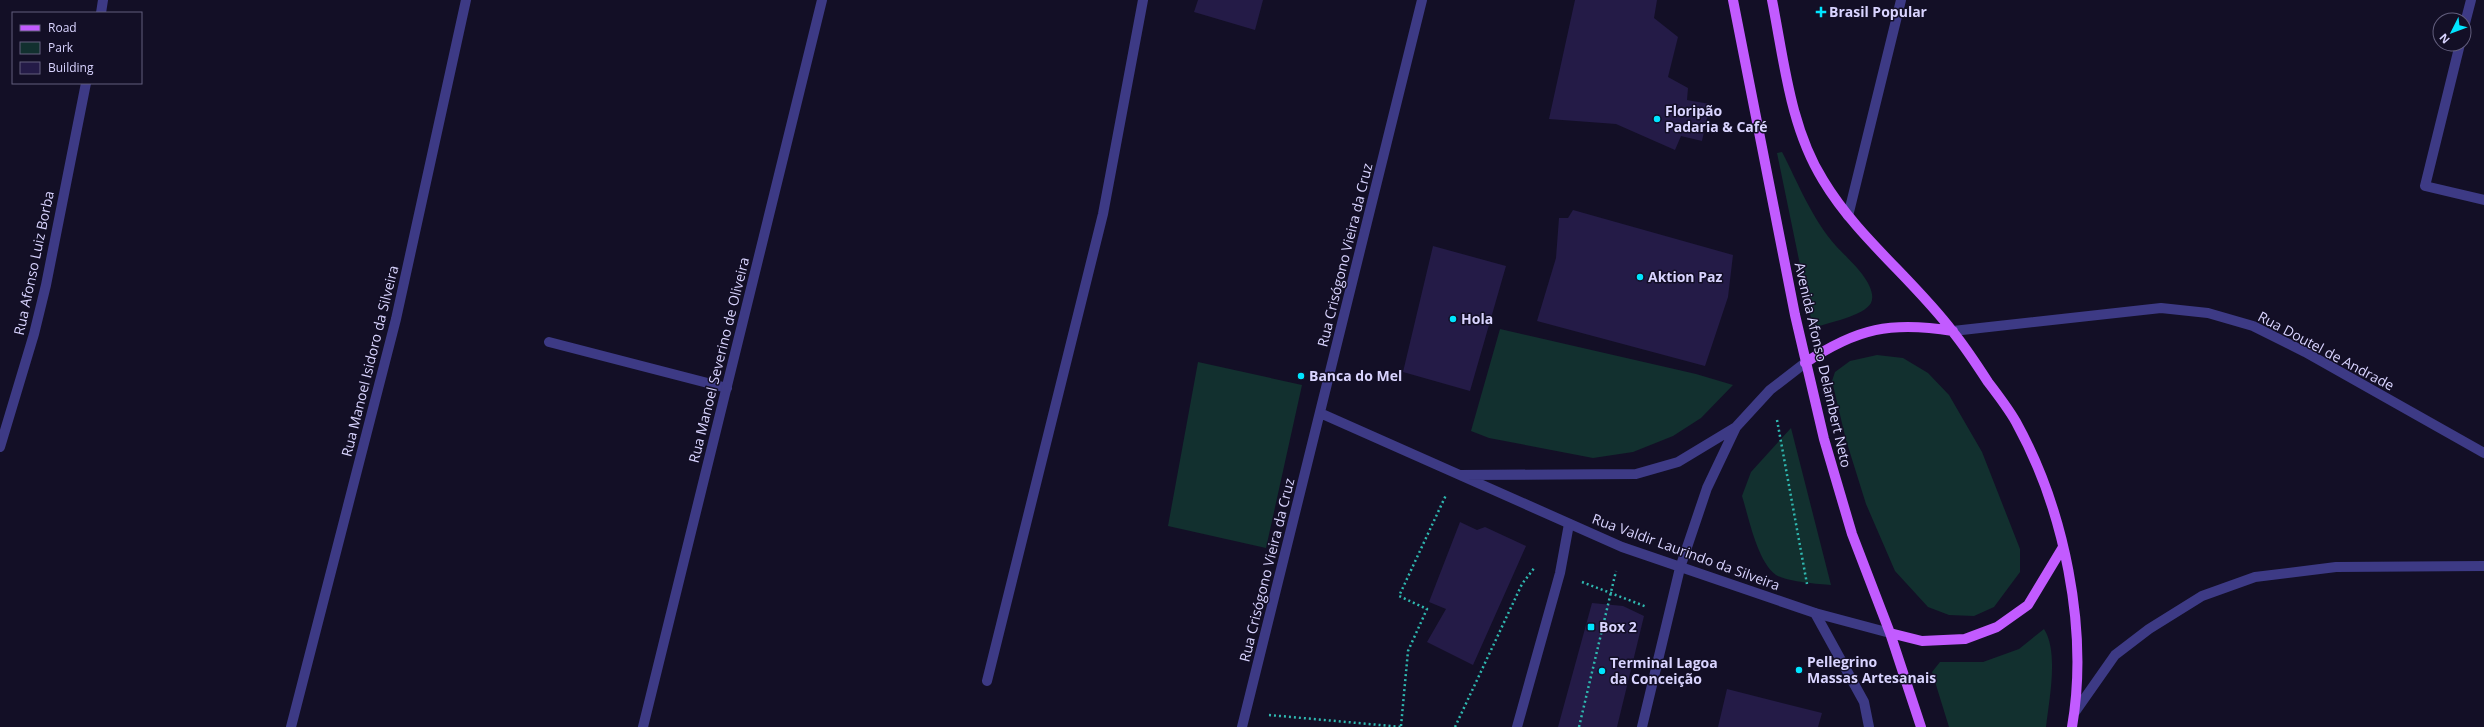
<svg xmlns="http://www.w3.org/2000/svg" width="2484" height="727" font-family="'Open Sans',sans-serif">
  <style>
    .green { fill: #12302f }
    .building { fill: #241b47 }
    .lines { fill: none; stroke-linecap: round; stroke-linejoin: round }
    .path { stroke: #2fb8b0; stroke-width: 2.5; stroke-dasharray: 2 3; stroke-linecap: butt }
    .lane { stroke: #3d3a85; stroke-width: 10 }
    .street { stroke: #3d3a85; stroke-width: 10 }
    .primary { stroke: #c25bff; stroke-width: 10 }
    .poi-dot { fill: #00e5ff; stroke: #130f26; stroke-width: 1.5 }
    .labels { text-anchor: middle; stroke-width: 3; stroke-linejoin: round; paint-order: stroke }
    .poi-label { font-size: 14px; font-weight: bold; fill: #d9d4ff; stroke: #130f26; text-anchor: start }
    .street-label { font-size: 14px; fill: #d9d4ff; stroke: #130f26 }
  </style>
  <rect width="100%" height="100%" fill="#130f26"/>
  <path class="green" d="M1782 152C1798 183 1812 219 1836 246 1847 258 1879 285 1871 303 1864 316 1827 323 1813 328L1777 153Z
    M1500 329 1696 374 1733 385 1701 418 1673 436 1633 452 1593 458 1489 438 1471 431Z
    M1877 355 1903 358 1928 373 1949 395 1982 452 2020 549V572L1994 607 1974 616 1949 615 1928 607 1895 571 1866 504 1846 440 1832 381 1835 372 1850 361Z
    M1198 362 1302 385 1266 548 1168 526Z
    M1791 428 1831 585C1818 584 1787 582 1776 575 1757 561 1749 518 1742 496L1751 472Z
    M2044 629C2059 652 2049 700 2046 727H1949L1932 672 1940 662H1983L2019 649Z"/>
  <path class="building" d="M1198 0H1263L1255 30 1194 12Z
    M1575 0H1657L1654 18 1678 37 1668 77 1688 88 1687 100 1710 104 1702 141 1681 136 1675 150 1616 124 1549 119Z
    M1573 210 1733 255 1728 297 1705 366 1537 321 1556 258 1559 218H1568Z
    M1433 246 1506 266 1470 391 1403 372Z
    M1460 522 1477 530 1485 527 1526 546 1473 665 1427 642 1446 609 1429 602Z
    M1592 603 1623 606 1644 616 1617 727H1558Z
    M1727 689 1822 713 1818 727H1718Z"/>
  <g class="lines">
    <path class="path" d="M1777 420 1807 584
      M1582 582 1647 607
      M1269 715 1402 727
      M1401 726 1408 651 1427 609 1399 596 1446 495
      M1455 727 1522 584 1535 567
      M1579 727 1616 571"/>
    <path class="lane" d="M549 342 727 388
      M1815 613 1864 702 1869 727
      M1517 727 1560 573 1569 524
      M1642 727 1680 568"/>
    <path class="street" d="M101 13 103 0
      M2464 27 2471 0
      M2460 44 2425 186 2484 200
      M1848 216 1901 0
      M1953 331 2161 308 2208 313 2253 326 2305 352 2484 453
      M1320 413 1622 547 1815 613 1890 633
      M0 447 34 334 46 285 86 83
      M1460 475 1636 474 1678 462 1736 427 1770 390 1805 363
      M1680 568 1707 488 1736 427
      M987 681 1103 214 1143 0
      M2075 712 2115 655 2149 629 2202 596 2255 577 2336 567 2484 566
      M291 727 396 319 466 0
      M643 727 822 0
      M1242 727 1422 0"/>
    <path class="primary" d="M1733 0 1795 315 1824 439 1852 534 1890 633 1921 727
      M1772 0C1784 60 1790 127 1823 180 1857 237 1913 279 1953 332 1966 348 1977 365 1988 382 1998 395 2008 408 2016 422 2064 509 2089 629 2072 727
      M1805 363C1857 328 1891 321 1953 331
      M1890 633 1922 641 1965 639 1997 627 2028 605 2063 547"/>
  </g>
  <g class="poi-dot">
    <path d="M1819 6h4v4h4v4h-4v4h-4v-4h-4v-4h4z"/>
    <circle cx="1657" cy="119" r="4"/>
    <circle cx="1640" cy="277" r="4"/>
    <circle cx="1453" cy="319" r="4"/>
    <circle cx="1301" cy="376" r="4"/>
    <rect x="1587" y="623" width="8" height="8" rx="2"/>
    <circle cx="1799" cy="670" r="4"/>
    <circle cx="1602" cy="671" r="4"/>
  </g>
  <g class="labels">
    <g class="poi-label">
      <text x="1829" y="17">Brasil Popular</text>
      <text x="1665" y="116">Floripão<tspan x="1665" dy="16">Padaria &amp; Café</tspan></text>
      <text x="1648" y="282">Aktion Paz</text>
      <text x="1461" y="324">Hola</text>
      <text x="1309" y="381">Banca do Mel</text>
      <text x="1599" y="632">Box 2</text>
      <text x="1807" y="667">Pellegrino<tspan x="1807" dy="16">Massas Artesanais</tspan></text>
      <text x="1610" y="668">Terminal Lagoa<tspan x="1610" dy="16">da Conceição</tspan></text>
    </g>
    <g class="street-label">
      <text transform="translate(1345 255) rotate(-76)" y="5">Rua Crisógono Vieira da Cruz</text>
      <text transform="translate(34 263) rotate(-78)" y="5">Rua Afonso Luiz Borba</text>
      <text transform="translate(2326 351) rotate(28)" y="5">Rua Doutel de Andrade</text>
      <text transform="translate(719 360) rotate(-76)" y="5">Rua Manoel Severino de Oliveira</text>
      <text transform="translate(370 361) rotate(-76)" y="5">Rua Manoel Isidoro da Silveira</text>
      <text transform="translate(1823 365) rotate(77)" y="5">Avenida Afonso Delambert Neto</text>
      <text transform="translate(1686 552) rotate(20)" y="5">Rua Valdir Laurindo da Silveira</text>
      <text transform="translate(1267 570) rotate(-76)" y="5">Rua Crisógono Vieira da Cruz</text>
    </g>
  </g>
  <rect x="12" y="12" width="130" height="72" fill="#130f26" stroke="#625e7d"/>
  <rect x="20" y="25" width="20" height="6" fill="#c25bff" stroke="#625e7d"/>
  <text x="48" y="32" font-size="12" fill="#d9d4ff">Road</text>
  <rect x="20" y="42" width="20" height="12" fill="#12302f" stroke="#625e7d"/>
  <text x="48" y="52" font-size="12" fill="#d9d4ff">Park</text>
  <rect x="20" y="62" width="20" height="12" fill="#241b47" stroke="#625e7d"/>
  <text x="48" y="72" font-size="12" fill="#d9d4ff">Building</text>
  <g transform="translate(2452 32) rotate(228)"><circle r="19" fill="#130f26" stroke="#625e7d"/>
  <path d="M0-3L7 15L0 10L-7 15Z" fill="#00e5ff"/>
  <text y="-6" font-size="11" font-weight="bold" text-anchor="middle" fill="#d9d4ff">N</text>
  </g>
</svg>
